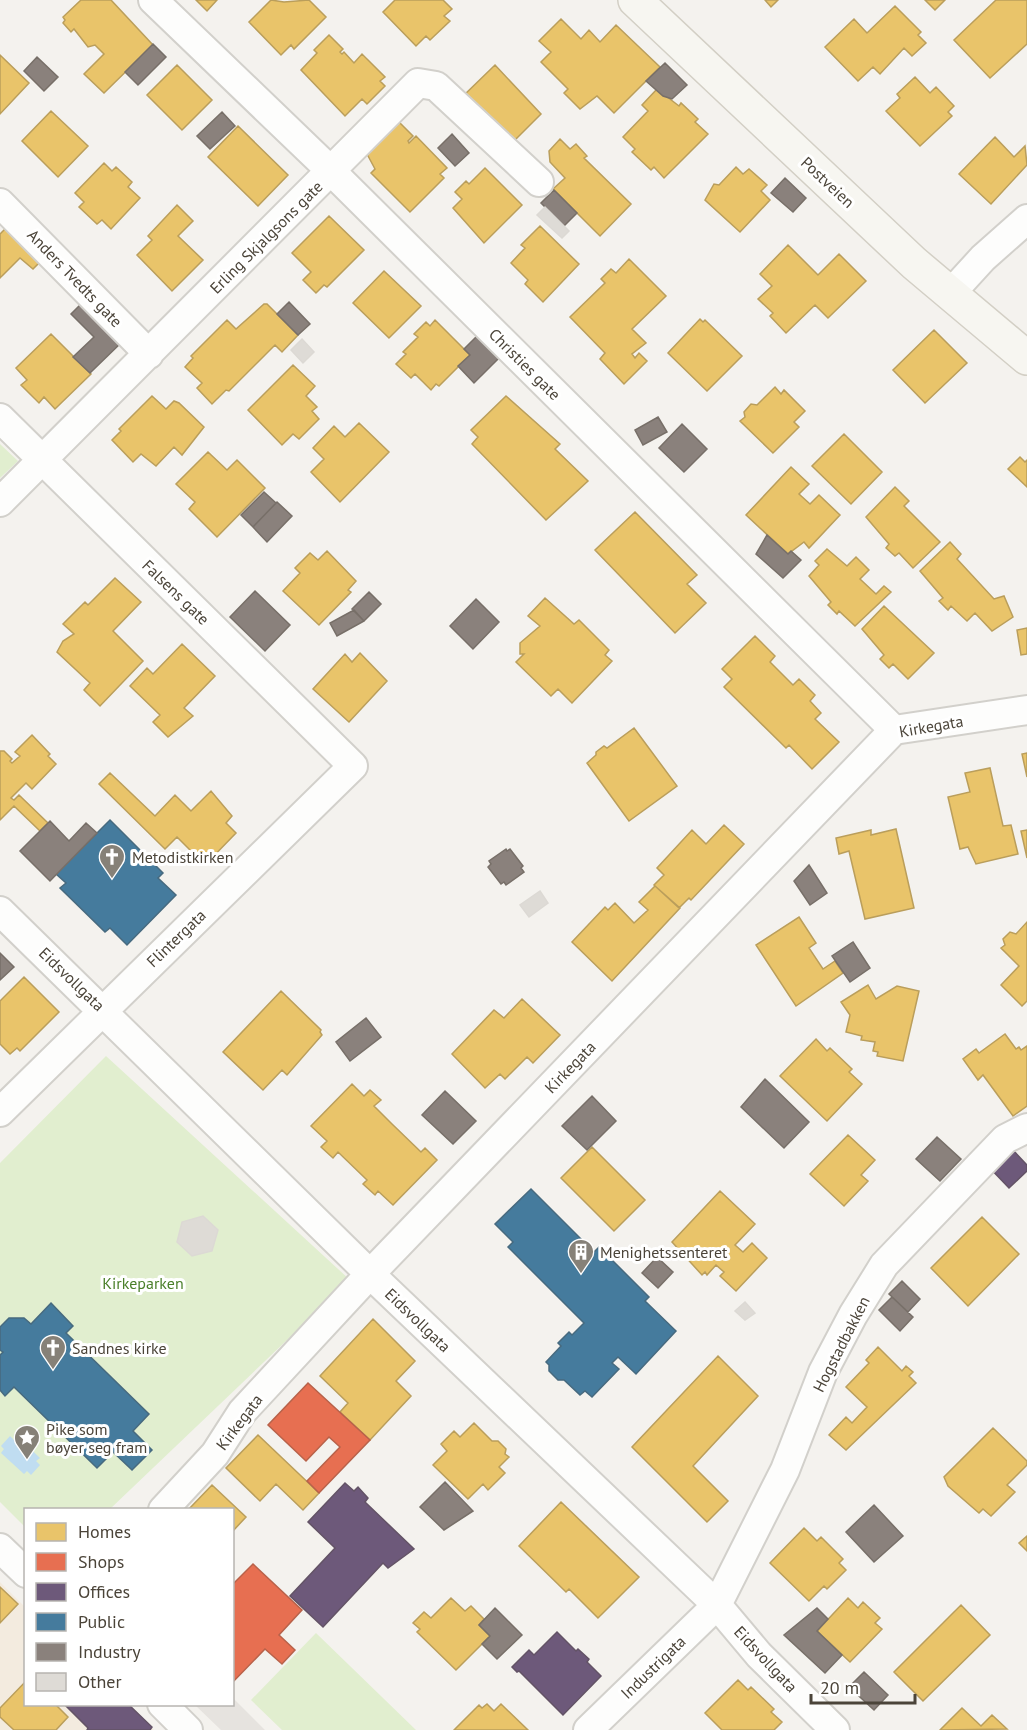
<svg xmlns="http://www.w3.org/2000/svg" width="1027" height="1730" font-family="'PT Sans',sans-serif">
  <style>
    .commercial { fill: #f3ebdf }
    .green { fill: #e1eecf }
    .parking { fill: #e6e3df }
    .water { fill: #c0ddf1 }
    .homes { fill: #e9c46a; stroke: #ba9e5b; stroke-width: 1.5 }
    .shops { fill: #e76f51; stroke: #b8624a; stroke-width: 1.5 }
    .offices { fill: #6d597a; stroke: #635366; stroke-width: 1.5 }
    .public { fill: #457b9d; stroke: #476a7f; stroke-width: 1.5 }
    .industry { fill: #8a817c; stroke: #776f68; stroke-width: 1.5 }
    .building { fill: #dedbd6; stroke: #dcd9d4; stroke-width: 1.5 }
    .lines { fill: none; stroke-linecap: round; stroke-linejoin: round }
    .street-casing { stroke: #d2d0cb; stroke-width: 32 }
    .secondary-casing { stroke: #d3cfc5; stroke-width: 36 }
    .street { stroke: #fdfdfc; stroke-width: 28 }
    .secondary { stroke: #f7f6f1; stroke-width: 33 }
    .labels { text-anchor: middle; stroke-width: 6; stroke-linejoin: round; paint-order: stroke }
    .street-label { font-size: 16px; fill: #4b4439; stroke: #fff }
    .poi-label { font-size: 16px; fill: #4b4439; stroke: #fff; text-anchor: start }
    .park-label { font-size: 16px; fill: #4a7f2a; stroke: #fff }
  </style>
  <rect width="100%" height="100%" fill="#f4f2ee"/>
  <path class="commercial" d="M0 1582 25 1607 26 1704 127 1705 154 1730H0Z"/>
  <path class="green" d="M0 444 18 461 0 478Z
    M106 1056 350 1280 110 1509 26 1510 25 1527 0 1502V1163Z
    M316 1633 416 1730H282L251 1700Z"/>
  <path class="parking" d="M233 1698 265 1730H221L195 1705 232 1704Z"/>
  <path class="water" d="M10 1436 14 1440 17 1436 40 1458 36 1461 40 1465 31 1475 27 1471 24 1474 1 1453 4 1449 1 1446Z"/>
  <path class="homes" d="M81 0H111L153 45 104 93 84 74 104 54 95 45 88 47 74 29 71 32 63 23 65 20 63 17Z
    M196 0H217L207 11Z
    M271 0 284 2 309 0 326 17 294 49 291 45 281 55 249 22Z
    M395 0H443L452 9 444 16 450 21 430 40 426 36 416 46 383 12Z
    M765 0H778L771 7Z
    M925 0H945L935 10Z
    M996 0H1027V44L990 78 954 40Z
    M895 6 921 32 918 35 926 43 912 56 904 48 880 74 873 67 858 81 825 47 854 19 867 33Z
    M561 19 581 39 589 30 600 42 616 25 660 67 614 113 597 96 580 109 564 93 568 89 541 62 551 52 539 41Z
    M329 35 343 49 340 52 342 54 344 52 354 63 362 54 385 77 380 81 385 86 367 104 362 99 345 116 301 70 317 53 314 50Z
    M0 55 29 83 0 114Z
    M177 65 212 100 182 130 147 95Z
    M495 65 541 114 508 147 460 99Z
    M915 77 930 93 936 87 954 106 948 112 952 116 920 146 886 111 900 98 897 94Z
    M657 89 679 106 681 103 698 119 695 122 708 134 664 178 654 167 651 170 632 152 635 149 623 137 648 111 642 105Z
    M51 111 88 146 58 177 22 141Z
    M399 122 413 136 408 141 409 143 416 136 447 168 440 174 444 178 410 212 371 173 375 169 367 154Z
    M238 126 288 175 258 206 208 157Z
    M995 137 1014 157 1025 146 1027 165 991 204 959 174Z
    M560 139 570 149 576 144 587 156 584 158 631 204 600 236 553 189 565 178 550 162 549 151Z
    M104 163 112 171 116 167 132 182 128 187 140 198 111 229 102 220 97 224 79 207 84 202 75 193Z
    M736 167 743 174 749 169 767 185 761 191 770 200 740 232 705 200 714 184 719 185Z
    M485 168 522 205 484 243 453 208 462 199 455 192 466 181 469 184Z
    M177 205 193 221 178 236 203 260 172 291 137 255 152 240 148 236Z
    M329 216 364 250 327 287 324 285 316 293 303 280 311 272 292 253Z
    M540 226 579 264 543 302 525 284 528 280 511 263 525 248 521 245Z
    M6 228 43 259 33 269 20 258 0 278V234Z
    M788 245 818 275 839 254 866 281 828 318 815 305 786 333 770 316 773 313 758 299 772 286 760 274Z
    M629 259 666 296 632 329 646 343 632 354 635 358 639 353 647 361 624 384 600 359 605 353 570 317 605 283 601 279 611 269 616 273Z
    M384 271 421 306 389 338 353 303Z
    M264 304H267L298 335 282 352 275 345 229 391 226 390 212 404 197 388 202 383 185 367 193 358 191 356 227 320 236 329Z
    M700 319 703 322 705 320 742 356 707 391 668 353Z
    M435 320 470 355 439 386 436 384 431 390 415 374 411 378 396 364 406 354 403 352 418 337 414 334 426 322 430 326Z
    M934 330 967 363 925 403 893 370Z
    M51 334 91 374 55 409 44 397 39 403 21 385 27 380 16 368Z
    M293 365 315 386 306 396 317 407 312 411 319 419 299 439 293 434 282 445 248 410Z
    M775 387 781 394 784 390 805 411 794 422 799 427 773 453 740 421 745 417 744 412 751 404 757 405Z
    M152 396 166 409 174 401 179 403 204 427 182 455 174 447 156 466 141 454 133 462 112 440 121 431 119 429Z
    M506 396 560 444 555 449 588 481 546 520 472 444 478 437 471 430Z
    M359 423 389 452 340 502 311 472 324 459 313 448 334 426 345 437Z
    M844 434 882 472 851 504 812 466Z
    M208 452 227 470 237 460 265 488 217 537 189 509 195 502 176 484Z
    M1020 457 1025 462 1027 460V487L1008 469Z
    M791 467 809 484 799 494 810 504 819 495 840 515 809 548 804 542 788 554 746 515Z
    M895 487 909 501 904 506 940 542 913 568 899 553 895 556 886 548 889 544 866 517Z
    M635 512 697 575 687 584 706 603 675 633 595 550Z
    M950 542 961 554 957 559 994 599 1004 596 1013 617 992 631 975 613 967 621 951 606 948 610 939 601 943 598 920 571Z
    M827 549 847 566 856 557 869 570 860 579 876 594 884 586 891 592 855 626 839 611 837 614 828 605 831 602 809 576 819 565 815 561Z
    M327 551 356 581 348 590 351 592 319 625 283 591 300 573 295 568 310 553 318 560Z
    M115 578 141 602 113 631 143 661 100 706 84 690 90 683 57 652 63 641 74 634 63 624 85 602 88 605Z
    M545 598 574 624 579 620 609 650 605 655 612 661 572 703 558 689 551 696 516 662 524 654H520V643L540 626 528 616Z
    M884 606 934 653 908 679 893 664 889 668 880 659 884 655 862 629Z
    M1027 628V654L1021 655 1017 630Z
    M755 636 775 656 770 662 793 685 799 679 815 695 810 701 821 713 815 719 839 742 812 769 789 745 786 748 724 687 732 679 722 669Z
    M182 644 215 676 184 708 193 716 168 737 153 722 160 715 130 686 147 668 153 674Z
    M360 653 387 681 349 722 313 689 345 654 352 662Z
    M634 728 677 786 629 821 587 763 596 755V752L604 746 607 748Z
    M32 735 50 754 48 756 56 764 32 789 26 783 11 798 14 800 19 795 48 823 40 831 14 806 0 820V751H4L12 759 10 761 12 763 20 756 15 752Z
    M1027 753V777L1022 754Z
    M990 768 1003 826 1011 825 1018 854 976 864 968 847 960 849 948 797 970 792 965 773Z
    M110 773 155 816 175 795 191 811 211 791 232 816 226 823 236 833 205 865 177 837 165 849 99 784Z
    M724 825 744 844 691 900 689 898 679 908 654 885 664 875 657 868 692 830 706 844Z
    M896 829 914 908 865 919 849 851 839 854 836 838 871 830V835Z
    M1027 830V858L1021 831Z
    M655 886 680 908 612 981 572 942 605 907 608 910 615 903 634 923 648 910 639 902Z
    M799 917 816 943 809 948 823 969 835 961 843 973 796 1006 756 945Z
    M1027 922V1001L1022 1006 1001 985 1019 966 1001 948 1005 945 1003 939 1010 932 1016 934Z
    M24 977 59 1012 20 1051 17 1048 10 1054 0 1044V1001Z
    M868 985 876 999 897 986 919 991 903 1061 877 1056 878 1052 873 1051 875 1042 861 1040 862 1036 846 1032 850 1015 841 1002Z
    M281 991 321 1030 320 1032 322 1035 287 1075 282 1070 263 1090 223 1052Z
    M522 999 560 1035 533 1063 527 1057 505 1079 500 1074 485 1088 452 1054 494 1010 504 1018Z
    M1005 1034 1016 1049 1019 1047 1021 1050 1027 1046V1106L1013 1116 983 1075 978 1080 963 1059 976 1049 979 1053Z
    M816 1039 827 1051 830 1048 852 1069 849 1072 862 1084 827 1121 780 1076Z
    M352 1084 364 1096 370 1090 381 1100 374 1106 392 1124 421 1152 425 1148 437 1160 393 1205 378 1191 375 1195 363 1184 367 1180 338 1152 333 1158 321 1147 327 1141 311 1126Z
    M848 1135 875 1160 861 1175 868 1181 844 1206 810 1174Z
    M592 1147 645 1200 614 1231 561 1178Z
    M720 1191 755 1224 735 1245 743 1252 752 1243 767 1258 736 1291 720 1276 724 1272 716 1265 707 1275 705 1272 702 1275 672 1242Z
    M982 1217 1019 1254 968 1306 931 1268Z
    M373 1319 415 1361 396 1381 411 1396 370 1440 340 1412 348 1403 320 1376Z
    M878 1347 902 1371 906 1366 913 1372 909 1376 916 1383 846 1450 829 1435 846 1417 852 1423 867 1407 846 1387 869 1363 866 1360Z
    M718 1356 758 1396 693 1466 728 1501 707 1522 632 1447Z
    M474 1423 492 1441H498L506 1449 505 1454 509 1457 499 1467 505 1473 488 1490 483 1484 468 1499 433 1465 447 1451 441 1444 454 1431 460 1437Z
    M993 1428 1027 1461V1465L1007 1485 1015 1492 991 1516 983 1509 979 1513 948 1486 944 1477Z
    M258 1435 319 1493 303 1510 276 1484 260 1501 226 1468Z
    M212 1485 246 1517 232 1532V1510H188Z
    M561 1502 639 1577 598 1618 569 1589 566 1592 519 1546Z
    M804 1528 817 1541 821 1537 843 1559 839 1563 846 1570 827 1589 824 1586 809 1601 770 1563Z
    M1027 1536V1551L1019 1543Z
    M0 1587 18 1604 0 1623Z
    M451 1598 465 1611 471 1606 484 1619 479 1625 490 1636 456 1670 417 1632 420 1629 413 1623 424 1612 431 1618Z
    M848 1598 858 1608 863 1602 880 1618 875 1623 882 1629 850 1662 817 1631Z
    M961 1605 990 1635 923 1701 894 1672Z
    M738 1680 748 1690 751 1687 774 1709 771 1712 782 1722 774 1730H722L705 1713Z
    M26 1681V1704H55L68 1717 56 1730H14L0 1717V1708Z
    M487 1704 494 1711 501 1704 528 1730H454L479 1705 482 1708Z
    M962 1708 981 1726 992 1715 1007 1729 940 1730Z"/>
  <path class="shops" d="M308 1383 370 1440 319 1493 307 1481 340 1447 329 1437 306 1461 268 1425Z
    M253 1564 302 1610 279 1635 295 1650 282 1664 265 1649 232 1683V1585Z"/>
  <path class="offices" d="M1011 1148 1027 1165V1171L1009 1188 988 1166Z
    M345 1483 354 1491 358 1487 368 1498 365 1502 414 1549 388 1568 383 1563 323 1627 290 1596 335 1548 308 1522Z
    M557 1632 576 1651 578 1649 589 1659 587 1662 601 1676 563 1715 519 1671 517 1672 512 1667 529 1650 534 1655Z
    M64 1704H128L152 1727 150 1730H87L88 1728Z"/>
  <path class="public" d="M110 820 163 873 158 878 176 895 127 945 110 928 105 932 60 888 66 883 56 874Z
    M531 1189 594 1252 599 1247 649 1297 645 1301 676 1331 636 1374 618 1357 612 1363 619 1369 592 1397 585 1391 580 1395 564 1380H558L549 1371V1365L546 1362 561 1346 558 1343 569 1332 572 1335 584 1323 508 1247 513 1242 495 1224Z
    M51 1303 73 1326 66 1333 149 1414 133 1431 152 1450 132 1470 113 1452 97 1468 14 1387 5 1396 0 1390V1355L3 1352 0 1350V1327L9 1318H24L31 1324Z"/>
  <path class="industry" d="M153 44 166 57 138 85 125 72Z
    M37 57 58 77 44 91 24 71Z
    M665 63 687 85 672 99 663 96 646 81Z
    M222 112 235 126 210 149 197 136Z
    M452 134 469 153 455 166 438 148Z
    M785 178 806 198 793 212 771 193Z
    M554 190 577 213 564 226 541 203Z
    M85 300 124 340 90 373 73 357 94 337 71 314Z
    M289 302 310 324 298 335 277 314Z
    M481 332 503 354 474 383 458 366 470 355 464 349Z
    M658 417 667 432 643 445 635 430Z
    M682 424 707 449 684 472 659 448Z
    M264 492 276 503 253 527 241 515Z
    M277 502 292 516 267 542 253 527Z
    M767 535 788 554 791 551 801 560 783 578 756 554Z
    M255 591 290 625 265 651 230 617Z
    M369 592 381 604 364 621 352 609Z
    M476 599 499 622 473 649 450 626Z
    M354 610 364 621 337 636 330 623Z
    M50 821 69 841 86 823 97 833 50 881 20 851Z
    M506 849 507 851 510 849 523 866 521 868 524 872 506 885 504 882 501 884 488 867 491 864 489 861Z
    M809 865 827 893 810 905 794 881Z
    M853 942 870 968 850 982 832 956Z
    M0 953 14 967 0 980Z
    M366 1018 381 1037 350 1061 336 1042Z
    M765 1079 809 1122 784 1148 741 1107Z
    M445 1091 476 1121 453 1144 422 1115Z
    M592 1096 616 1121 587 1150 562 1126Z
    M937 1137 961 1159 940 1181 916 1159Z
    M657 1257 673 1272 658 1288 642 1273Z
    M902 1281 920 1299 908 1312 889 1294Z
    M892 1297 913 1317 900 1331 879 1310Z
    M445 1482 473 1511 444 1530 420 1507Z
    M874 1505 903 1536 874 1562 846 1532Z
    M495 1608 522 1635 497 1659 482 1644 490 1636 479 1625Z
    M817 1608 828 1619 817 1631 842 1655 825 1673 784 1635Z
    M864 1672 888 1695 874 1710 849 1687Z"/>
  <path class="building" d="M545 207 569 231 562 238 537 215Z
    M302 339 314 352 303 363 291 350Z
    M540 891 548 903 529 917 520 905Z
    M203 1216 218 1230 212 1251 192 1256 177 1242 182 1222Z
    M745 1302 755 1313 745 1320 735 1311Z"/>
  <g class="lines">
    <defs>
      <path id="street" d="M153 0 331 171 894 730
        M0 203 149 354
        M951 293 983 258 1027 219
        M0 418 353 766 0 1112
        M0 502 418 83 436 86 539 182
        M0 911 370 1274 717 1605 759 1655 835 1730
        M163 1510 215 1454 242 1412 370 1274 894 730 1027 710
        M0 1548 26 1573
        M162 1704 188 1730
        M588 1730 717 1605 785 1470 823 1372 853 1315 884 1265 1005 1139 1027 1128"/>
      <path id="secondary" d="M635 0 914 263 1027 358"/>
    </defs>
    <use href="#street" class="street-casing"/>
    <use href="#secondary" class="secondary-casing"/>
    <use href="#street" class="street"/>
    <use href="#secondary" class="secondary"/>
  </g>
  <defs>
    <symbol id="church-pin" viewBox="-11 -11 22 30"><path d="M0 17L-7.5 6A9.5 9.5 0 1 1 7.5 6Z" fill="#868178" stroke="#fff"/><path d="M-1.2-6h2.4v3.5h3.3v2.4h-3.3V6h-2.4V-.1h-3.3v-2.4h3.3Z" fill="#fff"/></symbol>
    <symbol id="building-pin" viewBox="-11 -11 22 30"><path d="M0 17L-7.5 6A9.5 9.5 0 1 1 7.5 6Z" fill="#868178" stroke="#fff"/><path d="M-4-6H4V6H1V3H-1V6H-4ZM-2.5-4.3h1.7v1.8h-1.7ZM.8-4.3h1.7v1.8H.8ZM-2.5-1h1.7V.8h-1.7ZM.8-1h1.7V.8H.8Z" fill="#fff"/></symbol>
    <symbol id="sight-pin" viewBox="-11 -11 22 30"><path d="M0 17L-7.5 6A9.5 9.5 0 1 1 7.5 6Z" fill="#868178" stroke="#fff"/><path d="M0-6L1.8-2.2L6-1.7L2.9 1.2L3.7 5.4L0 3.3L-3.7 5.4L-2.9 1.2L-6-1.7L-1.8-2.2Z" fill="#fff"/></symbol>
  </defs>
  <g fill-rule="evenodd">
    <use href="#church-pin" x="97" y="842" width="30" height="40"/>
    <use href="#building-pin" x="566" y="1237" width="30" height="40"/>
    <use href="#church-pin" x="38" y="1333" width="30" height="40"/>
    <use href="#sight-pin" x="12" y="1423" width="30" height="40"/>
  </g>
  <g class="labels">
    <g class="street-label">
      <text transform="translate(828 182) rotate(43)" y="6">Postveien</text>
      <text transform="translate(266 237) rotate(-45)" y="6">Erling Skjalgsons gate</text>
      <text transform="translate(75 278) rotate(46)" y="6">Anders Tvedts gate</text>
      <text transform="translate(525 364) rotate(45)" y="6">Christies gate</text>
      <text transform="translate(176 592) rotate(44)" y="6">Falsens gate</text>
      <text transform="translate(931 726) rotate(-10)" y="6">Kirkegata</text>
      <text transform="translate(176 938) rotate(-44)" y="6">Flintergata</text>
      <text transform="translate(72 979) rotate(44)" y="6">Eidsvollgata</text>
      <text transform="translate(570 1067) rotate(-46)" y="6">Kirkegata</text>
      <text transform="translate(418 1320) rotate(44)" y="6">Eidsvollgata</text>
      <text transform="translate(841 1344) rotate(-63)" y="6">Hogstadbakken</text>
      <text transform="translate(239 1422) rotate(-53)" y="6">Kirkegata</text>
      <text transform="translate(766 1659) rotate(47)" y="6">Eidsvollgata</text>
      <text transform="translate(653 1667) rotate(-44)" y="6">Industrigata</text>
    </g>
    <g class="poi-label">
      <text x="132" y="863">Metodistkirken</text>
      <text x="600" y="1258">Menighetssenteret</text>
      <text x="72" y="1354">Sandnes kirke</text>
      <text x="46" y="1435">Pike som<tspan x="46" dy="18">bøyer seg fram</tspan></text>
    </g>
    <g class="park-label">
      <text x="143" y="1289">Kirkeparken</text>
    </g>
  </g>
  <rect x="24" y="1508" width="210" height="198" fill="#ffffff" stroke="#b7b4b0" stroke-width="1.5"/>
  <rect x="36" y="1523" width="30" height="18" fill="#e9c46a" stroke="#b7b4b0" stroke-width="1.5"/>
  <text x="78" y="1538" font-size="18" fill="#4b4439">Homes</text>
  <rect x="36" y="1553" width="30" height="18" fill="#e76f51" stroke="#b7b4b0" stroke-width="1.5"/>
  <text x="78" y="1568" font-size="18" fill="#4b4439">Shops</text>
  <rect x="36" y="1583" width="30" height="18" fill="#6d597a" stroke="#b7b4b0" stroke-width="1.5"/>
  <text x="78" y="1598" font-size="18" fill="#4b4439">Offices</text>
  <rect x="36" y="1613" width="30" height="18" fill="#457b9d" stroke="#b7b4b0" stroke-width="1.5"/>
  <text x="78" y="1628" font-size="18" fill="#4b4439">Public</text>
  <rect x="36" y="1643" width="30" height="18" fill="#8a817c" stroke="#b7b4b0" stroke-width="1.5"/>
  <text x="78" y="1658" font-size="18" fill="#4b4439">Industry</text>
  <rect x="36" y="1673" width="30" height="18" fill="#dedbd6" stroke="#b7b4b0" stroke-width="1.5"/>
  <text x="78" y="1688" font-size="18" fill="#4b4439">Other</text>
  <path d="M811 1694v9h104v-9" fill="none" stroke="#4b4439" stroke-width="3"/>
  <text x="820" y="1694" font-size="18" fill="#4b4439" stroke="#ffffff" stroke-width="4.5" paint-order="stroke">20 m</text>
</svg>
